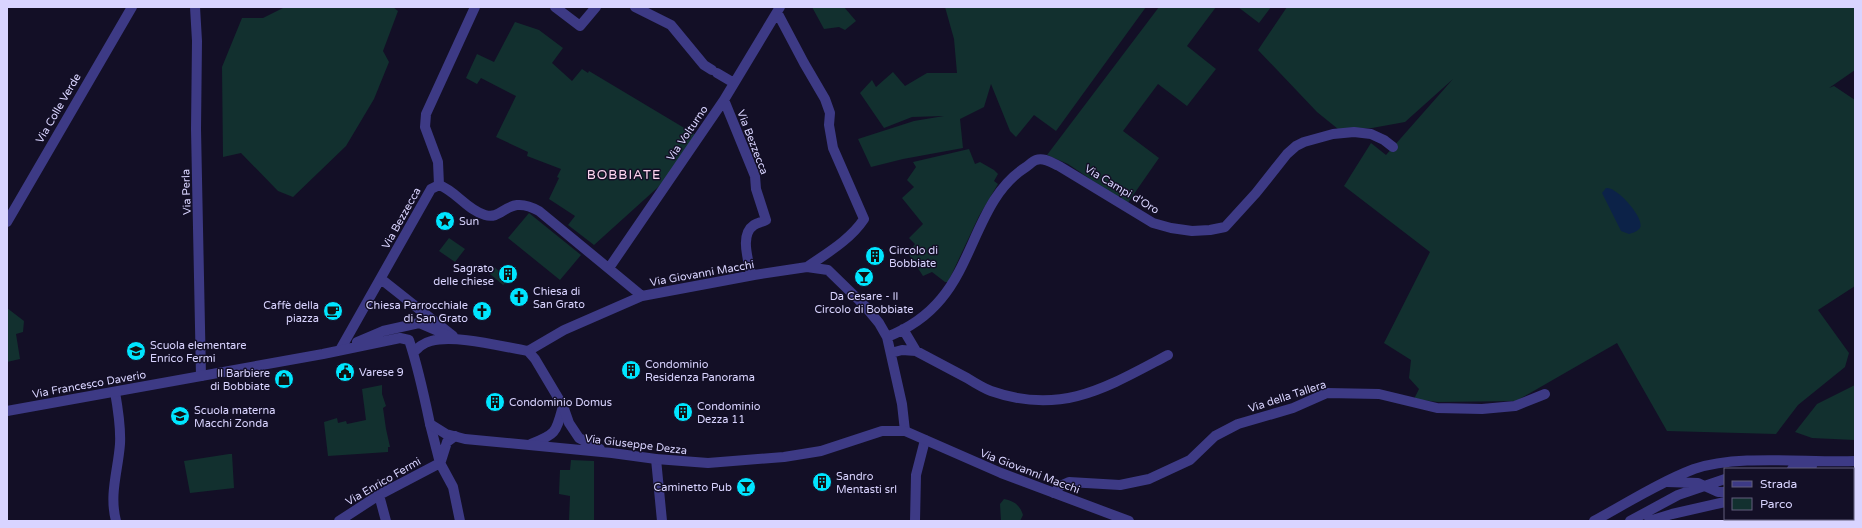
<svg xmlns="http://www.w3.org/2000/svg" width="1862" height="528" font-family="'Varela Round',sans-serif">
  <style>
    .green { fill: #12302f }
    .water { fill: #0c2248 }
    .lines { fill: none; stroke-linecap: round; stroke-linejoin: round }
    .minor { stroke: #3d3a85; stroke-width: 10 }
    .tertiary { stroke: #3d3a85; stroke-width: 10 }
    .labels { text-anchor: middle; stroke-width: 3; stroke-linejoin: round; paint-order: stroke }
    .street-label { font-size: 11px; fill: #d9d4ff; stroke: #130f26 }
    .poi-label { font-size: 11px; fill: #d9d4ff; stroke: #130f26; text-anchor: start }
    .quarter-label { font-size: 13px; letter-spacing: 1px; fill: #ffd6f0; stroke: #130f26 }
  </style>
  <rect width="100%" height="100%" fill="#130f26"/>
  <path class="green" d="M285 7H393L398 11 383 51 389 62 374 99 346 146 293 197 278 191 241 153 223 157 222 67 242 18H263Z
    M812 7H844L856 21 845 30 839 27 824 29Z
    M945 7H1146L1056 131 1034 115 1016 137 1010 131 991 84 984 107 960 119 963 148 903 159 871 167 858 139 914 121 944 116 912 117 884 128 860 93 872 80 876 87 893 72 905 86 927 73H957L954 39Z
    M1159 7H1216L1187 46 1216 69 1187 106 1158 84 1123 131 1159 158 1127 204 1068 164 1047 155Z
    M1238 7H1271L1259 23Z
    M1287 7H1855V70L1829 88 1834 86 1855 100V286L1818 310 1849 353 1845 367 1798 405 1776 434 1667 431 1617 343 1516 401 1438 402 1414 399 1419 389 1409 378 1411 360 1384 343 1430 252 1344 186 1371 143 1386 155 1453 79 1405 122 1372 128 1338 129 1317 112 1258 50Z
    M515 22 539 30 563 48 552 63 572 81 582 69 588 73 589 71 696 135 666 180 594 245 568 225 575 216 549 199 559 178 557 177 561 169 527 156 528 152 496 137 516 96 481 78 477 84 466 78 477 54 494 62Z
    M969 149 975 164 980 162 994 170 998 174 994 181 998 184 979 216 948 282H945L932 272 923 276 908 253 915 244 909 238 923 224 902 198 914 187 907 180 916 167 913 162Z
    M529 213 581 255 560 280 508 238Z
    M449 238 465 249 455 262 439 251Z
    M493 266 510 280 503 285 490 274Z
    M7 308 24 321 23 332 16 334 20 359 7 362Z
    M382 385V394L386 406 383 408 386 429 390 447H388V452L328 456 324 422 337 418 338 423 346 421 347 424 366 420 362 389Z
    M1855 385V440L1812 438 1795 432 1817 404Z
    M229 454H232L234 488 190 493 184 461Z
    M571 460 594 461V521H569L570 496 559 494 560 470H570Z
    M1004 499C1014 501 1020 505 1023 515L1020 521H1001L1000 504Z"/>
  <path class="water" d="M1606 188C1618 187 1645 219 1640 228 1638 231 1633 233 1629 234L1621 231 1602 193Z"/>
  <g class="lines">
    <path class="minor" d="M195 7 197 41 196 129 201 376
      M555 7 580 26 596 7
      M635 7 671 25 704 65 712 70
      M777 12 804 63 825 99 830 113 829 125 833 148 864 219C850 240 827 253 807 267
      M717 73 734 83
      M724 100 755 176 756 189 766 220C762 222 757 223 754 225 739 235 749 261 751 275
      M439 185C456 191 467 210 485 215 504 221 507 193 539 211L642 296 754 275 807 267 828 270 865 306 879 323 887 337 902 404 905 431
      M439 185 438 162 425 127 426 114 475 7
      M7 222 132 7
      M609 268 724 100 780 7
      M381 279 453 336
      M903 329 916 351
      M887 337C907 329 927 316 941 299 975 259 980 196 1026 167 1029 165 1033 161 1036 160 1044 157 1052 163 1059 166L1153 223 1171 228 1192 231 1210 230 1225 227 1256 193 1287 154 1296 146 1304 142 1333 134 1354 132 1371 134 1384 140 1393 147
      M340 350 431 189 439 185
      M528 351 564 330 642 296
      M891 353 902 350 916 351C933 360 950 369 967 378 975 383 983 388 991 391 1062 416 1107 387 1168 355
      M115 392C118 409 121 427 120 444 118 471 109 494 116 521
      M430 424 440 463 453 487 460 521
      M531 444C557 434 556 432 563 406
      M656 459 662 521
      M441 461 447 442 455 436
      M1054 493 1060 486 1069 482 1120 485 1149 479 1190 460 1215 436 1238 424 1293 408 1327 393 1379 394 1437 408 1482 409 1515 406 1545 394
      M379 495 386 521
      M339 521 379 495 440 463
      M915 521 916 475 925 440"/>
    <path class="tertiary" d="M357 342 383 331 419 323 454 338
      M413 353C419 347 423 343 431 341 455 334 503 347 528 351L535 359 563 406 569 423 579 438 600 449
      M7 411 323 354 400 338 409 340C418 367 424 395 430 424L446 434 465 439 612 453 656 459 708 463 784 457 821 451 882 431H905L1001 473 1129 521
      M1792 469 1812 466
      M1667 482 1698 483 1718 492H1725
      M1853 489 1855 490
      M1594 521C1627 503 1660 482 1694 469 1739 454 1807 463 1855 461
      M1630 521 1678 495 1725 479
      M1649 521 1672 514 1725 502"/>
  </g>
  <defs>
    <symbol id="sight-disc" viewBox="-11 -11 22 22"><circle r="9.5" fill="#00e5ff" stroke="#130f26"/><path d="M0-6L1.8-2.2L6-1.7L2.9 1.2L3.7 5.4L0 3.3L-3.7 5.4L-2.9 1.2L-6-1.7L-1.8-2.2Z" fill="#111"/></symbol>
    <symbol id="building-disc" viewBox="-11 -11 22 22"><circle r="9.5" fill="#00e5ff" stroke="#130f26"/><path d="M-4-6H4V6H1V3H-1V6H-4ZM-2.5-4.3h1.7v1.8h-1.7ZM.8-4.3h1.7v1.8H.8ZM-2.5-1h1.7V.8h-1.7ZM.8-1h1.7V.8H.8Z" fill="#111"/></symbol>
    <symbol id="bar-disc" viewBox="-11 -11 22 22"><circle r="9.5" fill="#00e5ff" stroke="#130f26"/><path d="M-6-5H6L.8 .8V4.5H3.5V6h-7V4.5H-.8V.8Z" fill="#111"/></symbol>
    <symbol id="church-disc" viewBox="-11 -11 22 22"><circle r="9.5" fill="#00e5ff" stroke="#130f26"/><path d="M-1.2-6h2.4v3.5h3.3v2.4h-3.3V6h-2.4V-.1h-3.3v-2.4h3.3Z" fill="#111"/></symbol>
    <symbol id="cafe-disc" viewBox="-11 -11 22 22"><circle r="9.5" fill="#00e5ff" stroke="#130f26"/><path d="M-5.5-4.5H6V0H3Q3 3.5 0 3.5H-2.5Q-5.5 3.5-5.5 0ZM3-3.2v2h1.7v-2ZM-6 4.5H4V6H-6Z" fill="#111"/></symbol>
    <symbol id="school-disc" viewBox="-11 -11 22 22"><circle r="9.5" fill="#00e5ff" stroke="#130f26"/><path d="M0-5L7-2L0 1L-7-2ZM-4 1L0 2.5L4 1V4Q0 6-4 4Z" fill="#111"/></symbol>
    <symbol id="civic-disc" viewBox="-11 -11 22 22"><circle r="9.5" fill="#00e5ff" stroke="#130f26"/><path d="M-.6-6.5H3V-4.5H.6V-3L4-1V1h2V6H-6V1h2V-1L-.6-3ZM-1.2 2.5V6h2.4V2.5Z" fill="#111"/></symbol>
    <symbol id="shop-disc" viewBox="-11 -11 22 22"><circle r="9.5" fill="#00e5ff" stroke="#130f26"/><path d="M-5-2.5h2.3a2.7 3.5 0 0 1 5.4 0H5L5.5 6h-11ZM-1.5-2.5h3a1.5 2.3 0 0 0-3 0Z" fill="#111"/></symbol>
  </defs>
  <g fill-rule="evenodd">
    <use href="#sight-disc" x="434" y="210" width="22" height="22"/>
    <use href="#building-disc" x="864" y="245" width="22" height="22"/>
    <use href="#building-disc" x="497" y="263" width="22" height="22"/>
    <use href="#bar-disc" x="853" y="266" width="22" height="22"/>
    <use href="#church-disc" x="508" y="286" width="22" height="22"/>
    <use href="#cafe-disc" x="322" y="300" width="22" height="22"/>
    <use href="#church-disc" x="471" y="300" width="22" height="22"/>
    <use href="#school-disc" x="125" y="340" width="22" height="22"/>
    <use href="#building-disc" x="620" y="359" width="22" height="22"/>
    <use href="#civic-disc" x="334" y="361" width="22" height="22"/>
    <use href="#shop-disc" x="273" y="368" width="22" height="22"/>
    <use href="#building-disc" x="484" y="391" width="22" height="22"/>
    <use href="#building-disc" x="672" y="401" width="22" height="22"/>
    <use href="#school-disc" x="169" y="405" width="22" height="22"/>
    <use href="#building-disc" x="811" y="471" width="22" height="22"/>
    <use href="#bar-disc" x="735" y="476" width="22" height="22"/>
  </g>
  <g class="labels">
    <g class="street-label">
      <text transform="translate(58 108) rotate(-60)" y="4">Via Colle Verde</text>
      <text transform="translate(687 133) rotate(-56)" y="4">Via Volturno</text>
      <text transform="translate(753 142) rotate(69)" y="4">Via Bezzecca</text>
      <text transform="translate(1122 189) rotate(31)" y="4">Via Campi d'Oro</text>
      <text transform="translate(186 192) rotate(-92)" y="4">Via Perla</text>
      <text transform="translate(401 218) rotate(-61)" y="4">Via Bezzecca</text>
      <text transform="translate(702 273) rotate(-10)" y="4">Via Giovanni Macchi</text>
      <text transform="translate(89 384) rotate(-10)" y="4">Via Francesco Daverio</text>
      <text transform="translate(1287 396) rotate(-18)" y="4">Via della Tallera</text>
      <text transform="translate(636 444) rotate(7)" y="4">Via Giuseppe Dezza</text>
      <text transform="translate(1030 471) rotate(21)" y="4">Via Giovanni Macchi</text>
      <text transform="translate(383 481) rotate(-30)" y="4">Via Enrico Fermi</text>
    </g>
    <g class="poi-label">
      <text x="459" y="225">Sun</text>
      <text x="889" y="254">Circolo di<tspan x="889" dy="13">Bobbiate</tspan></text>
      <text x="494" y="272" text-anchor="end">Sagrato<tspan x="494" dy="13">delle chiese</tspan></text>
      <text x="533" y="295">Chiesa di<tspan x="533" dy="13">San Grato</tspan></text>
      <text x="864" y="300" text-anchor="middle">Da Cesare - Il<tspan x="864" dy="13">Circolo di Bobbiate</tspan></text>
      <text x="319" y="309" text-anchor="end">Caffè della<tspan x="319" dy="13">piazza</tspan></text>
      <text x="468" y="309" text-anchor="end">Chiesa Parrocchiale<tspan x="468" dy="13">di San Grato</tspan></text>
      <text x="150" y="349">Scuola elementare<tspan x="150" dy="13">Enrico Fermi</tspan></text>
      <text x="645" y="368">Condominio<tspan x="645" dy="13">Residenza Panorama</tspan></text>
      <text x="359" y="376">Varese 9</text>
      <text x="270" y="377" text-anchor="end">Il Barbiere<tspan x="270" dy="13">di Bobbiate</tspan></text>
      <text x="509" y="406">Condominio Domus</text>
      <text x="697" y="410">Condominio<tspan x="697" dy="13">Dezza 11</tspan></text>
      <text x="194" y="414">Scuola materna<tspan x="194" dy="13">Macchi Zonda</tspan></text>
      <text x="836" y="480">Sandro<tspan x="836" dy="13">Mentasti srl</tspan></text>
      <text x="732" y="491" text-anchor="end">Caminetto Pub</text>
    </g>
    <g class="quarter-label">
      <text x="624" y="179">BOBBIATE</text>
    </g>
  </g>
  <rect width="1862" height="528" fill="none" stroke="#d9d4ff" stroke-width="16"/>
  <rect x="1724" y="468" width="130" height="52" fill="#130f26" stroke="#625e7d"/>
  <rect x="1732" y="481" width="20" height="6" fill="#3d3a85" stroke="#625e7d"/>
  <text x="1760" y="488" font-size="12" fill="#d9d4ff">Strada</text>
  <rect x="1732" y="498" width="20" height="12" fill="#12302f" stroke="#625e7d"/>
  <text x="1760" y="508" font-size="12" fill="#d9d4ff">Parco</text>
</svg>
